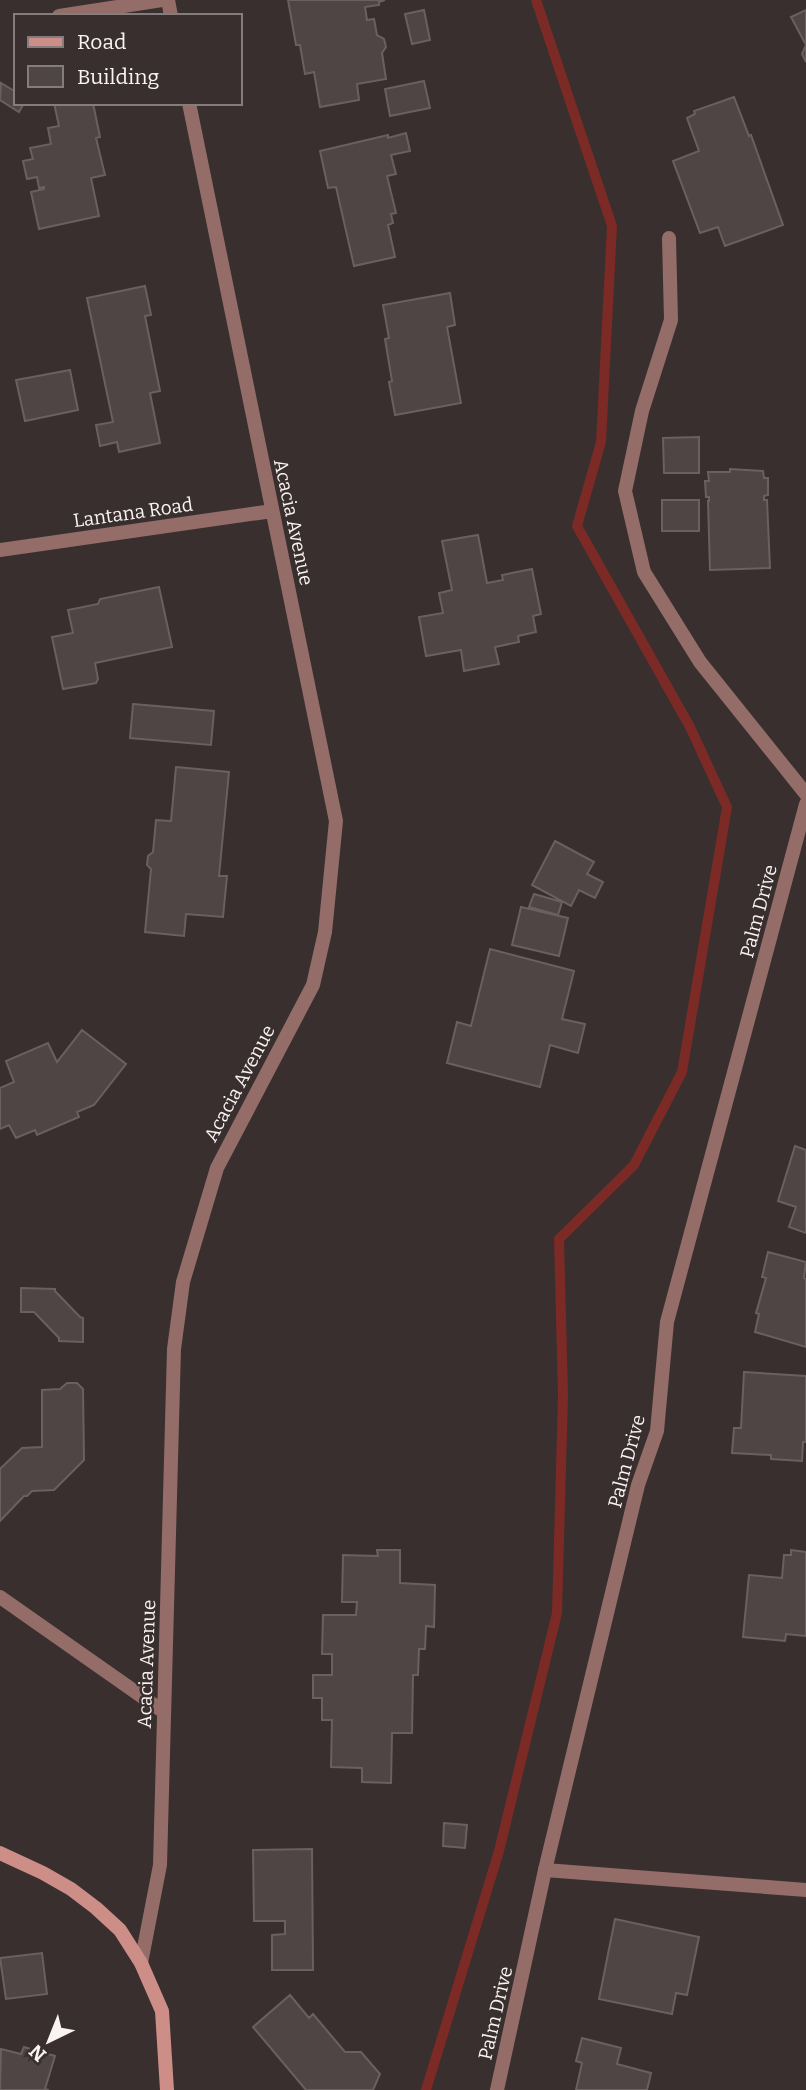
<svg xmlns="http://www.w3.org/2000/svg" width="806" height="2090" font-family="Bitter,serif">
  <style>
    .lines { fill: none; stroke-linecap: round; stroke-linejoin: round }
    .stream { stroke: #7b2a25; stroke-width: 10 }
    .building { fill: #4f4544; stroke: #6a605f; stroke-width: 2 }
    .lane { stroke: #946d68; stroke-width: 14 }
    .street { stroke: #946d68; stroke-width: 14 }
    .secondary { stroke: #cc8e86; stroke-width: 14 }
    .labels { text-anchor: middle; stroke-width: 5; stroke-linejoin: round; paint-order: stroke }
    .street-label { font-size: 19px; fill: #f9f3f2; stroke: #382f2e }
  </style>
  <rect width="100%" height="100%" fill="#382f2e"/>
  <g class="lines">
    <path class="stream" d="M426 2090 499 1851 557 1613 563 1395 559 1239 634 1165 682 1072 727 807 690 727 577 526 601 442 612 226 536 0"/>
  </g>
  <path class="building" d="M288 0H385L379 2V5L365 7 367 20 374 19 377 35 384 39 386 47 382 53 386 79 357 84 359 100 320 107 314 72 305 74 300 45H296Z
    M424 10 430 40 412 44 405 14Z
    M806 10V62L802 54 806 45 791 17Z
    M424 81 430 108 390 116 385 89Z
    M1 83 16 92V103H24L19 112 0 100Z
    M734 97 749 136 751 135 783 225 725 246 718 227 700 233 673 161 699 151 687 118 695 114 694 111Z
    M54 103H93L100 137 96 138 105 175 91 178 99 216 39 229 31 192 44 189V187L39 188 37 177 27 179 23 161 33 159 30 148 51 144 48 128 59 126Z
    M406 133 410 151 391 155 396 174 387 176 396 213 391 214 393 223 388 225 395 257 354 266 336 187 328 188 320 151 388 135V138Z
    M145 286 151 315 145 316 160 391 150 393 160 443 119 452 117 442 100 446 96 425 113 422 87 298Z
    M450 293 455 325 447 327 461 403 395 415 389 382 392 381 385 339 389 338 383 305Z
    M70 370 78 410 25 421 16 380Z
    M699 437V473H664L663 438Z
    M730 469 763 471 764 478H768V495L764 496V500H767L770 568 710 570 708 501H709V497H706L705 481H709L708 472H730Z
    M662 500H699V531H662Z
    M478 535 487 583 503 580 502 575 532 569 541 614 533 616 536 632 518 636 519 642 495 647 499 664 464 671 461 650 426 656 419 617 443 613 439 593 452 590 442 541Z
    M159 587 172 647 95 663 98 679 96 683 63 689 52 637 73 633 68 610 98 604 100 599Z
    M133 704 214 711 211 745 130 738Z
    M176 767 229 772 219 876H227L223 917 186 914 184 936 145 932 151 869 147 865 148 856 153 852 156 820 171 821Z
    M555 841 594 862 587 874 603 882 595 898 579 890 571 906 532 885Z
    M534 894 562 902 558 915 529 907Z
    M521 907 568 918 559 956 512 945Z
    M490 949 574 971 562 1019 585 1024 578 1053 550 1045 540 1087 447 1063 457 1022 471 1026Z
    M82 1030 126 1064 94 1105 77 1112 79 1117 37 1135 35 1130 16 1138 9 1125 0 1129V1088L14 1082 6 1061 48 1043 57 1062Z
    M795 1146 806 1150V1233L789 1227 796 1207 778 1201Z
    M768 1252 806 1262 804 1278 806 1279V1347L755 1332 759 1314 756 1313 766 1278 762 1277Z
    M21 1288 55 1289V1291L80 1317 83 1318V1342L59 1341V1338L34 1312H21Z
    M744 1372 806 1376V1442H803L802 1461 771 1459V1455L732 1453 734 1428H741Z
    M67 1383H77L83 1389 84 1460 54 1490 32 1491 27 1496H24L0 1521V1469L22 1448 42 1447V1390L60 1389Z
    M377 1550H400V1583L435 1585 434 1627 426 1626 425 1649H419L418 1675H413L412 1733H392L391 1783 362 1782V1768L331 1767 332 1720H322V1698H313V1675H332V1654H322L323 1615H356L357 1602H342L343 1555 378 1556Z
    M791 1550 806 1552V1636L786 1634 785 1641 743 1637 749 1575 782 1578 784 1555H791Z
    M444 1823 467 1825 465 1848 443 1846Z
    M312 1849 313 1970H272V1935L285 1934V1921H254L253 1850Z
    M615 1919 699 1937 687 1995 676 1993 672 2014 599 1999Z
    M42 1953 47 1994 6 1999 0 1958Z
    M290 1995 309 2018 313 2014 345 2052H361L380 2074 373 2090H306L253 2027Z
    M582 2038 621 2048 617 2064 651 2073 647 2090H576L582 2063 576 2061Z
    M24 2047 55 2056 45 2089 49 2090H0L1 2049 21 2054Z"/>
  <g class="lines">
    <path class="lane" d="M59 16 162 0
      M669 238 671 320 642 411 625 491 644 572 700 662 806 794
      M0 1597 164 1712
      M545 1870 806 1890"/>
    <path class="street" d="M168 0 171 16
      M0 550 272 511
      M141 1963 160 1865 174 1349 183 1282 217 1168 313 985 325 932 336 821 189 103
      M497 2090 545 1870 638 1485 657 1431 667 1322 806 804"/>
    <path class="secondary" d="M0 1853 43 1873 71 1889 96 1908 120 1930 141 1963 162 2011 167 2090"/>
  </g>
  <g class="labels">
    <g class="street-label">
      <text transform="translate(133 512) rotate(-8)" y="7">Lantana Road</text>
      <text transform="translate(294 522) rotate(78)" y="7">Acacia Avenue</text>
      <text transform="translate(758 911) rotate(-75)" y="7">Palm Drive</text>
      <text transform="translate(239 1083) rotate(-62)" y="7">Acacia Avenue</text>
      <text transform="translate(626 1461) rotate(-75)" y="7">Palm Drive</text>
      <text transform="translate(146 1664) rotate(-88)" y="7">Acacia Avenue</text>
      <text transform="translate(495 2013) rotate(-77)" y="7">Palm Drive</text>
    </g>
  </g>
  <rect x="14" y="14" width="228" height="91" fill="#382f2e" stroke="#857d7c" stroke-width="2"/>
  <rect x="28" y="37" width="35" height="10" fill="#cc8e86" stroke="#857d7c" stroke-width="2"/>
  <text x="77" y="49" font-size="21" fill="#f9f3f2">Road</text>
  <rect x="28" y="66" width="35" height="21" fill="#4f4544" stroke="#857d7c" stroke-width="2"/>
  <text x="77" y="84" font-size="21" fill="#f9f3f2">Building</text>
  <g transform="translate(49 2041) rotate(223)" stroke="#382f2e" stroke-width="5" paint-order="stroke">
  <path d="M0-5L12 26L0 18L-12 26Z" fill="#f9f3f2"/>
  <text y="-10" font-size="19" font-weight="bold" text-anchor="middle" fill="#f9f3f2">N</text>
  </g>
</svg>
